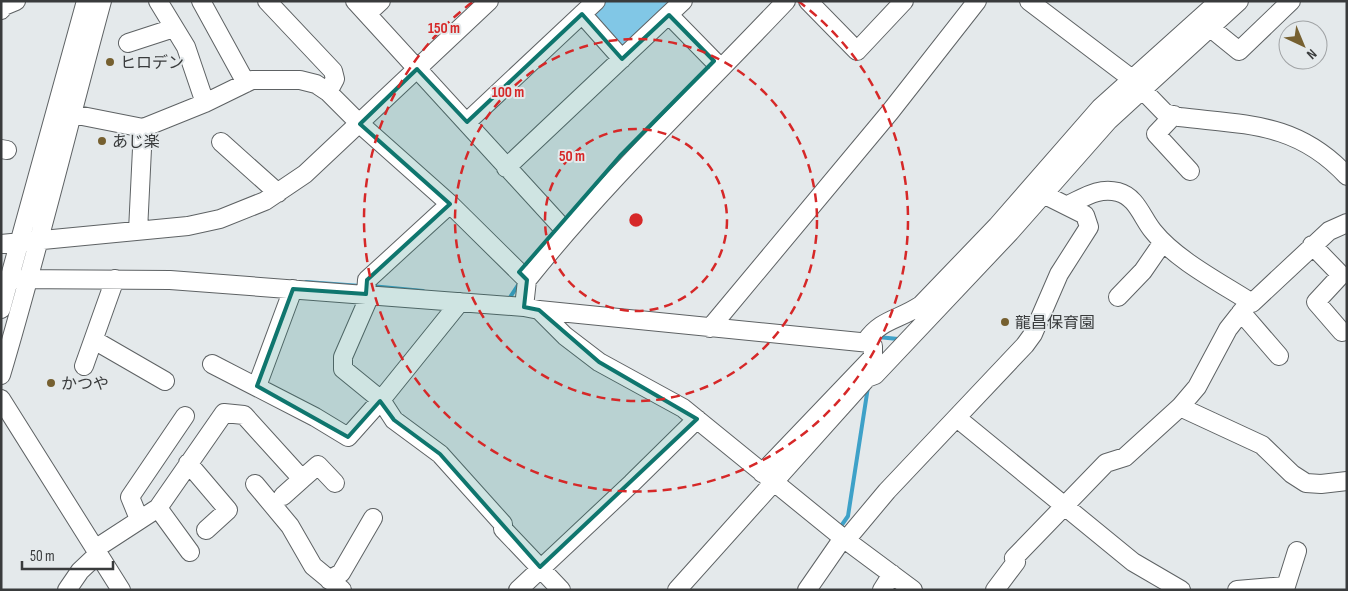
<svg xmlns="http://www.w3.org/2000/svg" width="1348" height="591" font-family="'Sofia Sans Condensed','Noto Sans JP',sans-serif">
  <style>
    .green { fill: #81c7e6 }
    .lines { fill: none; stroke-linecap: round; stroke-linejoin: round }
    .stream { stroke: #3ea1c8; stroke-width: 4 }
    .minor-casing { stroke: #5e6264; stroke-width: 20 }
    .minor { stroke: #fff; stroke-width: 18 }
    .marked { fill: #0f766e; fill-opacity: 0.2; stroke: #0f766e; stroke-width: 4; stroke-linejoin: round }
    .ring { fill: none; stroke: #d62828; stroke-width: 2.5; stroke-dasharray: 9 6 }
    .poi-dot { fill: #766030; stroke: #e4e9eb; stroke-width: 2 }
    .labels { text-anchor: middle; stroke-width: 4; stroke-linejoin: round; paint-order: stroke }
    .poi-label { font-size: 16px; fill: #393b3c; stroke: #e4e9eb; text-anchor: start }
    .centre { fill: #d62828; stroke: #e4e9eb; stroke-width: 2.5 }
    .ring-label { font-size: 15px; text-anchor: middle; font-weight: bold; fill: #d62828; stroke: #e4e9eb; stroke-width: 4; stroke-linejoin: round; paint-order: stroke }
  </style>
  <rect width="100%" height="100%" fill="#e4e9eb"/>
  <path class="green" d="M604 1H675L625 47 591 14Z"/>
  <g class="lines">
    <path class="stream" d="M306 282 361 286
      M371 286 423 291
      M509 299 520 282
      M878 337 898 339
      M839 529 848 516 868 387"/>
    <defs>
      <path id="minor" d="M158 1 186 47 205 103
        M201 1 246 83
        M267 1 333 71 335 79 328 92
        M355 1 560 225
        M808 1 857 51 904 1
        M1029 1 1132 79 1165 113 1179 117C1246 125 1297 122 1347 176
        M1 10 4 6 16 1
        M367 14 381 1
        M582 14 622 59
        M669 15 714 61
        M1202 21 1239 51 1291 1
        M128 43 174 28
        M57 111 143 128 205 103 252 80H300L316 84 328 92 360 124 450 204 527 280 524 307
        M1174 115 1156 134 1190 171
        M467 122 596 1
        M221 142 278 193
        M1 149 7 150
        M506 168 683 1
        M1068 205C1085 197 1099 187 1118 192 1137 197 1142 218 1153 231 1176 260 1221 283 1252 303L1329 231 1347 223
        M138 231 143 128
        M1 244 188 226 220 219 265 201 305 174 489 1
        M1312 245 1341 275 1316 302 1342 332
        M9 279 170 280 524 307 539 310 870 343 873 346V357L762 473
        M527 280C606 181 699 93 786 1
        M366 294 367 280 450 204
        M1118 297 1143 271 1163 242
        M460 302 381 400 394 420 440 454 503 524V529L561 590
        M1 309 86 1
        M539 310 565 336 599 362 683 408 843 538 913 590
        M1241 312 1279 356
        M710 328 890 112 977 1
        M94 340 165 381
        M866 341C881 319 899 320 921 305L997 226 1100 108 1219 1
        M212 364 315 417 348 437 381 400 343 369V357L370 295
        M84 366 115 279
        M1 375C38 251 68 126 102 1
        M257 386 293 289
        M1 399 121 590
        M1180 407 1197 387 1228 329 1250 301
        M957 418 1133 562 1181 590
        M188 463 228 510 206 530
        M302 479 318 465 335 483
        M255 484 290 526 313 566 342 590
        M158 508 190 552
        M139 519 130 497 185 416
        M846 540 887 491 1025 345 1033 334 1059 274 1089 227 1085 215 1043 194 1035 187
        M95 549 158 508 224 413 244 415 302 479 283 496
        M329 580 341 573 373 518
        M67 590 80 571 98 554
        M518 590 632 483 697 419
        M677 590 867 378 875 375 1011 231 1109 120 1239 1
        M807 590 843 538
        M882 590 892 574
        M995 590 1016 562 1014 558 1106 463 1125 457 1180 407 1262 445 1292 474 1306 483 1321 484 1347 481
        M1237 590 1286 586 1297 551"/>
    </defs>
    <use href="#minor" class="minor-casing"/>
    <use href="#minor" class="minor"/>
  </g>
  <path class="marked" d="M582 14 622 59 669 15 714 61 620 156 519 272 527 280 524 307 539 310 599 362 697 419 540 567 440 454 394 420 380 401 348 437 257 386 293 289 366 294 367 280 450 204 360 124 417 69 467 122Z"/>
  <g class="ring">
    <circle cx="636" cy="220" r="91"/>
    <circle cx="636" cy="220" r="181"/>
    <path d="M798 1A272 272 0 1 1 474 1"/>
  </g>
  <g class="poi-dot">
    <circle cx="110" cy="62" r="5"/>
    <circle cx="102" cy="141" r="5"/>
    <circle cx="1005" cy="322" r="5"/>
    <circle cx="51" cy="383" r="5"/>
  </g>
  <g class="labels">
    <g class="poi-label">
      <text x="120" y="68">ヒロデン</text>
      <text x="112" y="147">あじ楽</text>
      <text x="1015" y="328">龍昌保育園</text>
      <text x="61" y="389">かつや</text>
    </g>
  </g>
  <circle cx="636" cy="220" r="8" class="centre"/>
  <g class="ring-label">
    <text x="444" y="33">150 m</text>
    <text x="508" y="97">100 m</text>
    <text x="572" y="161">50 m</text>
  </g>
  <rect width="1348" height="591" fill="none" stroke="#393b3c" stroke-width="5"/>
  <g transform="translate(1303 45) rotate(136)"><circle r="24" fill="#e4e9eb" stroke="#a0a3a5"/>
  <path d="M0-4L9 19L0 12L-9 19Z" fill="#766030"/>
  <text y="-8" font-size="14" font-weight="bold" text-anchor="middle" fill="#393b3c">N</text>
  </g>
  <path d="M22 561v8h91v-8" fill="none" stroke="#393b3c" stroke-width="2.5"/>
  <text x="30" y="561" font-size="15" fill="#393b3c" stroke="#e4e9eb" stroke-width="4" paint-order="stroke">50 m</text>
</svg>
